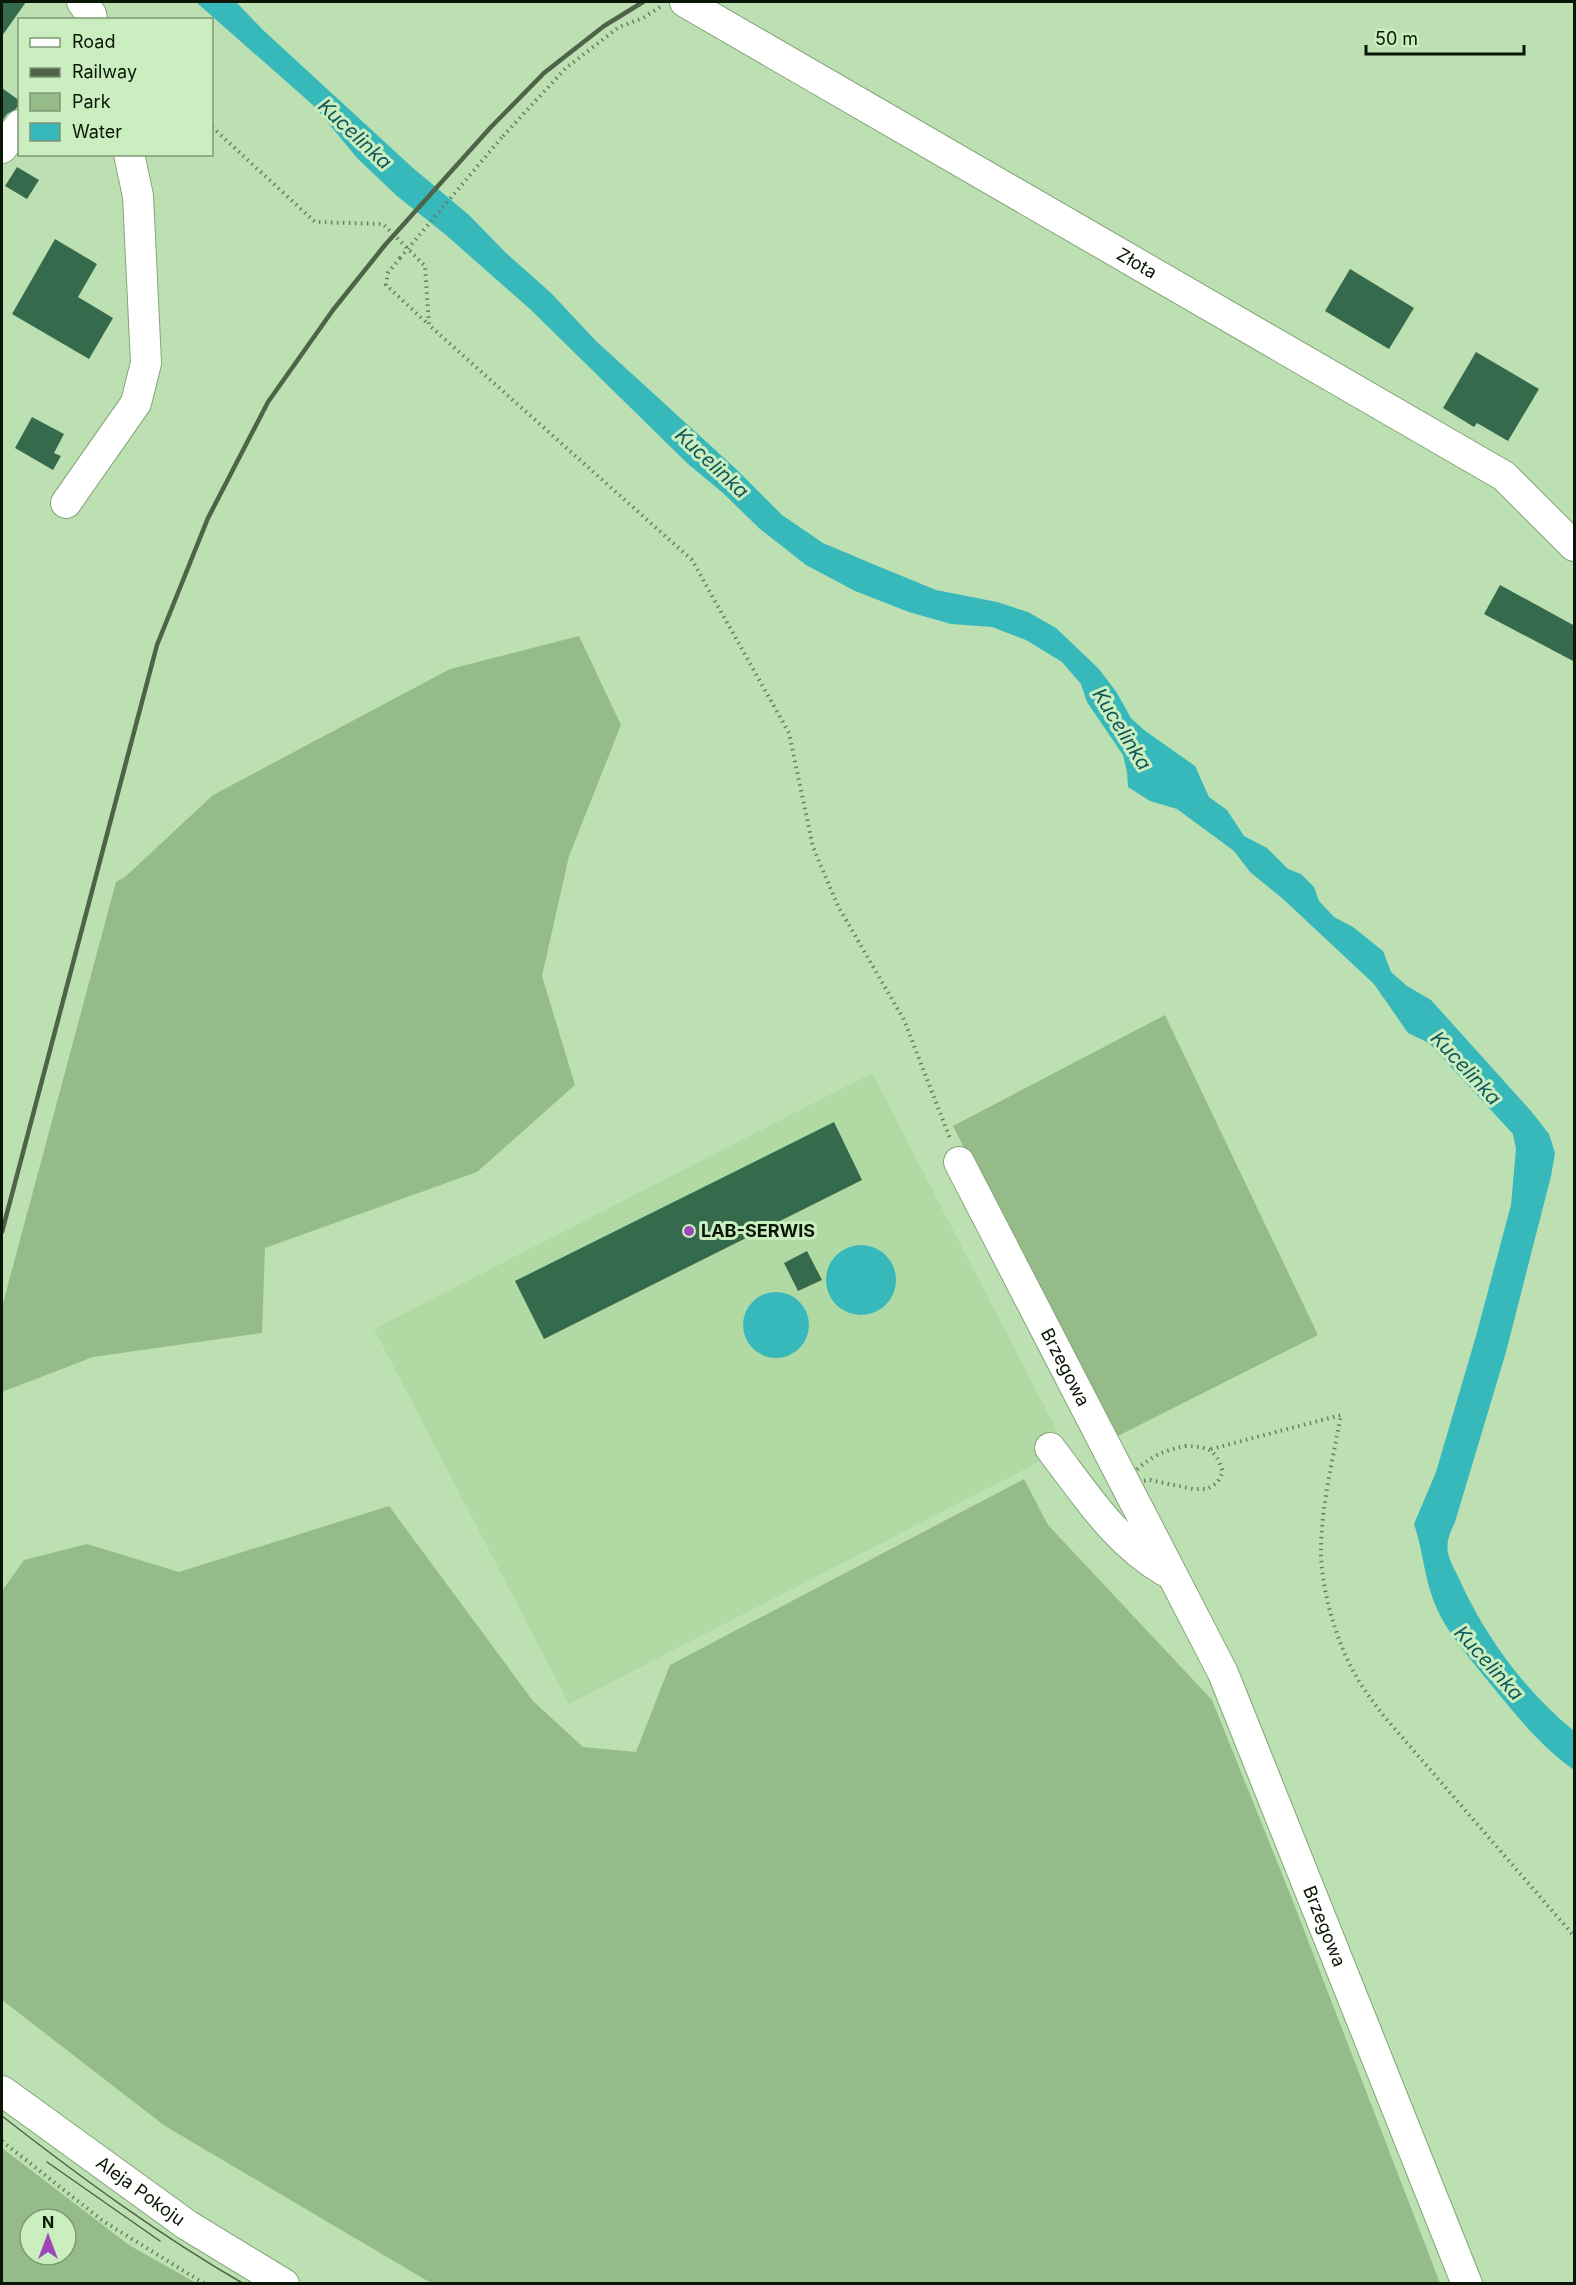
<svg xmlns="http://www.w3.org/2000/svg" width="1576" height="2285" font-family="Inter,sans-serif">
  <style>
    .built { fill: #b1d9a4 }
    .green { fill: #95bc88; fill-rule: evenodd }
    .water { fill: #37b8bb }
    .building { fill: #366a4d }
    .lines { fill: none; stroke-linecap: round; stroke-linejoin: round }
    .minor-casing { stroke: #84a579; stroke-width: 32 }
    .path { stroke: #688060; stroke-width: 4; stroke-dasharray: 1.5 4.5; stroke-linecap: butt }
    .minor { stroke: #fff; stroke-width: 30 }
    .tram { stroke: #4e6348; stroke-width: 1.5 }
    .rail { stroke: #4e6348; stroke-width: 4.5 }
    .path-bridge { stroke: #688060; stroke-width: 4; stroke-dasharray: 1.5 4.5; stroke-linecap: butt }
    .poi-dot { fill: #9d48b6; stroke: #caeebf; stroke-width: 2 }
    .labels { text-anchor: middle; stroke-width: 6; stroke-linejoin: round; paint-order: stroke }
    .street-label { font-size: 18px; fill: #0a1606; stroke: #caeebf }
    .poi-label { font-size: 18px; font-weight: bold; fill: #0a1606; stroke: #caeebf; text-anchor: start }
    .water-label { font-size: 20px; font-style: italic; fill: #11585a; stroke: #caeebf }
  </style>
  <rect width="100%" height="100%" fill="#bde0b2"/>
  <path class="built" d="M872 1073 1066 1448 569 1704 374 1329Z"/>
  <path class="green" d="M579 636 621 725 569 856 542 976 575 1085 477 1172 265 1248 262 1333 93 1357 2 1392V1307L116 882 125 877 213 795 450 669Z
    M1165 1015 1318 1335 1112 1439 953 1126Z
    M1024 1479 1048 1525 1212 1700 1292 1899 1440 2283H431L165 2126 2 2000V1591L24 1560 87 1544 179 1572 389 1506 533 1701 583 1747 636 1752 670 1665Z
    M2 2148 129 2245 196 2283H2ZM30 2219H66V2255H30Z"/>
  <path class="water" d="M196 2H236L263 30 413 168 469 215 506 253 551 293 596 341 735 468 782 515 823 543 868 562 936 590 997 602 1028 612 1056 628 1099 669 1117 693 1131 718 1144 730 1195 766 1209 797 1227 810 1244 836 1267 848 1288 869 1301 874 1314 887 1319 901 1334 917 1353 927 1383 951 1391 972 1407 986 1431 1000 1531 1111 1549 1134 1555 1153 1551 1176 1506 1352 1455 1522C1450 1533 1446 1541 1448 1553 1450 1563 1457 1573 1461 1583 1487 1639 1526 1692 1574 1731V1770C1537 1744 1508 1705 1479 1670 1464 1651 1447 1631 1437 1609 1424 1581 1424 1553 1414 1524L1436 1472 1476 1336 1511 1205 1516 1149 1513 1134 1429 1043 1408 1033 1374 984 1282 898 1250 872 1234 851 1177 809 1150 801 1128 787 1127 772 1123 755 1087 702 1081 684 1062 662 1026 640 992 627 951 624 909 612 855 591 806 565 760 529 723 493 688 464 531 310 446 235 397 196 358 159 314 106Z
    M826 1280a35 35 0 1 1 70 0a35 35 0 1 1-70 0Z
    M743 1325a33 33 0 1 1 66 0a33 33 0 1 1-66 0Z"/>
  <path class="building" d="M2 2H26L2 36Z
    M2 88 20 101 16 109 7 114 2 121Z
    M17 167 39 180 27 199 5 186Z
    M55 239 97 264 78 297 113 318 89 359 12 314Z
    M1350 269 1414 308 1389 349 1325 311Z
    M1476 352 1539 389 1508 441 1477 423 1474 427 1443 408Z
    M32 417 64 434 54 453 61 456 53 470 15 448Z
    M1500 585 1575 626V662L1484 614Z
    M834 1122 862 1180 544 1339 515 1281Z
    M807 1251 822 1280 798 1291 784 1263Z"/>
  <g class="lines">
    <defs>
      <g id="minor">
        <path d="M82 2 91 14 92 20"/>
        <path id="s1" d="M685 2 1504 476 1574 546"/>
        <path d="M2 148 20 125"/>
        <path d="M66 503 136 403 146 363 138 196 129 154"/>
        <path id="s2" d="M959 1162 1223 1673 1467 2284"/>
        <path d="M1050 1448C1084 1492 1115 1542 1165 1571"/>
        <path id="s3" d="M2 2091 187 2225 284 2284"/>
      </g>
    </defs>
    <use href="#minor" class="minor-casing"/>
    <path class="path" d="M212 127 315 222 383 224 425 266 429 325 692 560 789 733 813 847 838 906 904 1020 951 1141
      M503 136 566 68 619 27 643 18 663 5
      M400 258 388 273 386 285 429 325
      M1185 1446C1209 1447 1215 1448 1223 1472L1217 1483 1207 1489H1193L1150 1480 1123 1483C1144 1462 1155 1452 1185 1446Z
      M1211 1449 1341 1415C1333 1458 1322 1503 1321 1547 1320 1586 1336 1642 1356 1676 1363 1689 1373 1701 1382 1714L1574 1936
      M2 2141 103 2221 205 2284"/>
    <use href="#minor" class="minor"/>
    <path class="tram" d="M2 2116C79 2176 159 2235 244 2284
      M47 2162 160 2241"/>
    <path class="rail" d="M2 1232 157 645 208 518 268 402 333 310 385 245 491 127 544 73 604 26 643 2"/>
    <path class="path-bridge" d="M400 258 503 136"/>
  </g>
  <circle class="poi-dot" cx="689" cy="1231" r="6"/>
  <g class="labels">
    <g class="street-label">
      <text dy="6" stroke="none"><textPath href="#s1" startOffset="522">Złota</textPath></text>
      <text dy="6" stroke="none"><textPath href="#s2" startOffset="231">Brzegowa</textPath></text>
      <text dy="6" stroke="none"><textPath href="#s2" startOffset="848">Brzegowa</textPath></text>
      <text dy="6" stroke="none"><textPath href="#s3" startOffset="171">Aleja Pokoju</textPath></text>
    </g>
    <g class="poi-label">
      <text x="701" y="1237">LAB-SERWIS</text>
    </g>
    <g class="water-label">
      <text transform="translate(355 134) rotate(43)" y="7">Kucelinka</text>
      <text transform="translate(712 463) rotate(43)" y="7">Kucelinka</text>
      <text transform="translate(1122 729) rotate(58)" y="7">Kucelinka</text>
      <text transform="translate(1466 1068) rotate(47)" y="7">Kucelinka</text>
      <text transform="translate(1489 1663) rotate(48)" y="7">Kucelinka</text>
    </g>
  </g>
  <rect width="1576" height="2285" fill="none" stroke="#0a1606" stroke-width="6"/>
  <rect x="18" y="18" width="195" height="138" fill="#caeebf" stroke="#7d9875" stroke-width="1.5"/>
  <rect x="30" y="38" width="30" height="9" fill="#ffffff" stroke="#7d9875" stroke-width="1.5"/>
  <text x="72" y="48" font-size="18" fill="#0a1606">Road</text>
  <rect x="30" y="68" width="30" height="9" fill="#4e6348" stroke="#7d9875" stroke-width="1.5"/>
  <text x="72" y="78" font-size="18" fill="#0a1606">Railway</text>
  <rect x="30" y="93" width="30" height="18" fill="#95bc88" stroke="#7d9875" stroke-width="1.5"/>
  <text x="72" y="108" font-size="18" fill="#0a1606">Park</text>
  <rect x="30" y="123" width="30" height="18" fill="#37b8bb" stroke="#7d9875" stroke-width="1.5"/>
  <text x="72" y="138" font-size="18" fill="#0a1606">Water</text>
  <g transform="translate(48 2237)"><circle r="28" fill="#caeebf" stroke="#7d9875" stroke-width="1.5"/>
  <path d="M0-4.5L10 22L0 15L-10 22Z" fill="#9d48b6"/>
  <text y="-9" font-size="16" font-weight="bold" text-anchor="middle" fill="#0a1606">N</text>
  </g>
  <path d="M1366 45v9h158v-9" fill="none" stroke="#0a1606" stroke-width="3"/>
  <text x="1375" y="45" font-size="18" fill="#0a1606" stroke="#caeebf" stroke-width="4.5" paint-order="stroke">50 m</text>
</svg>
